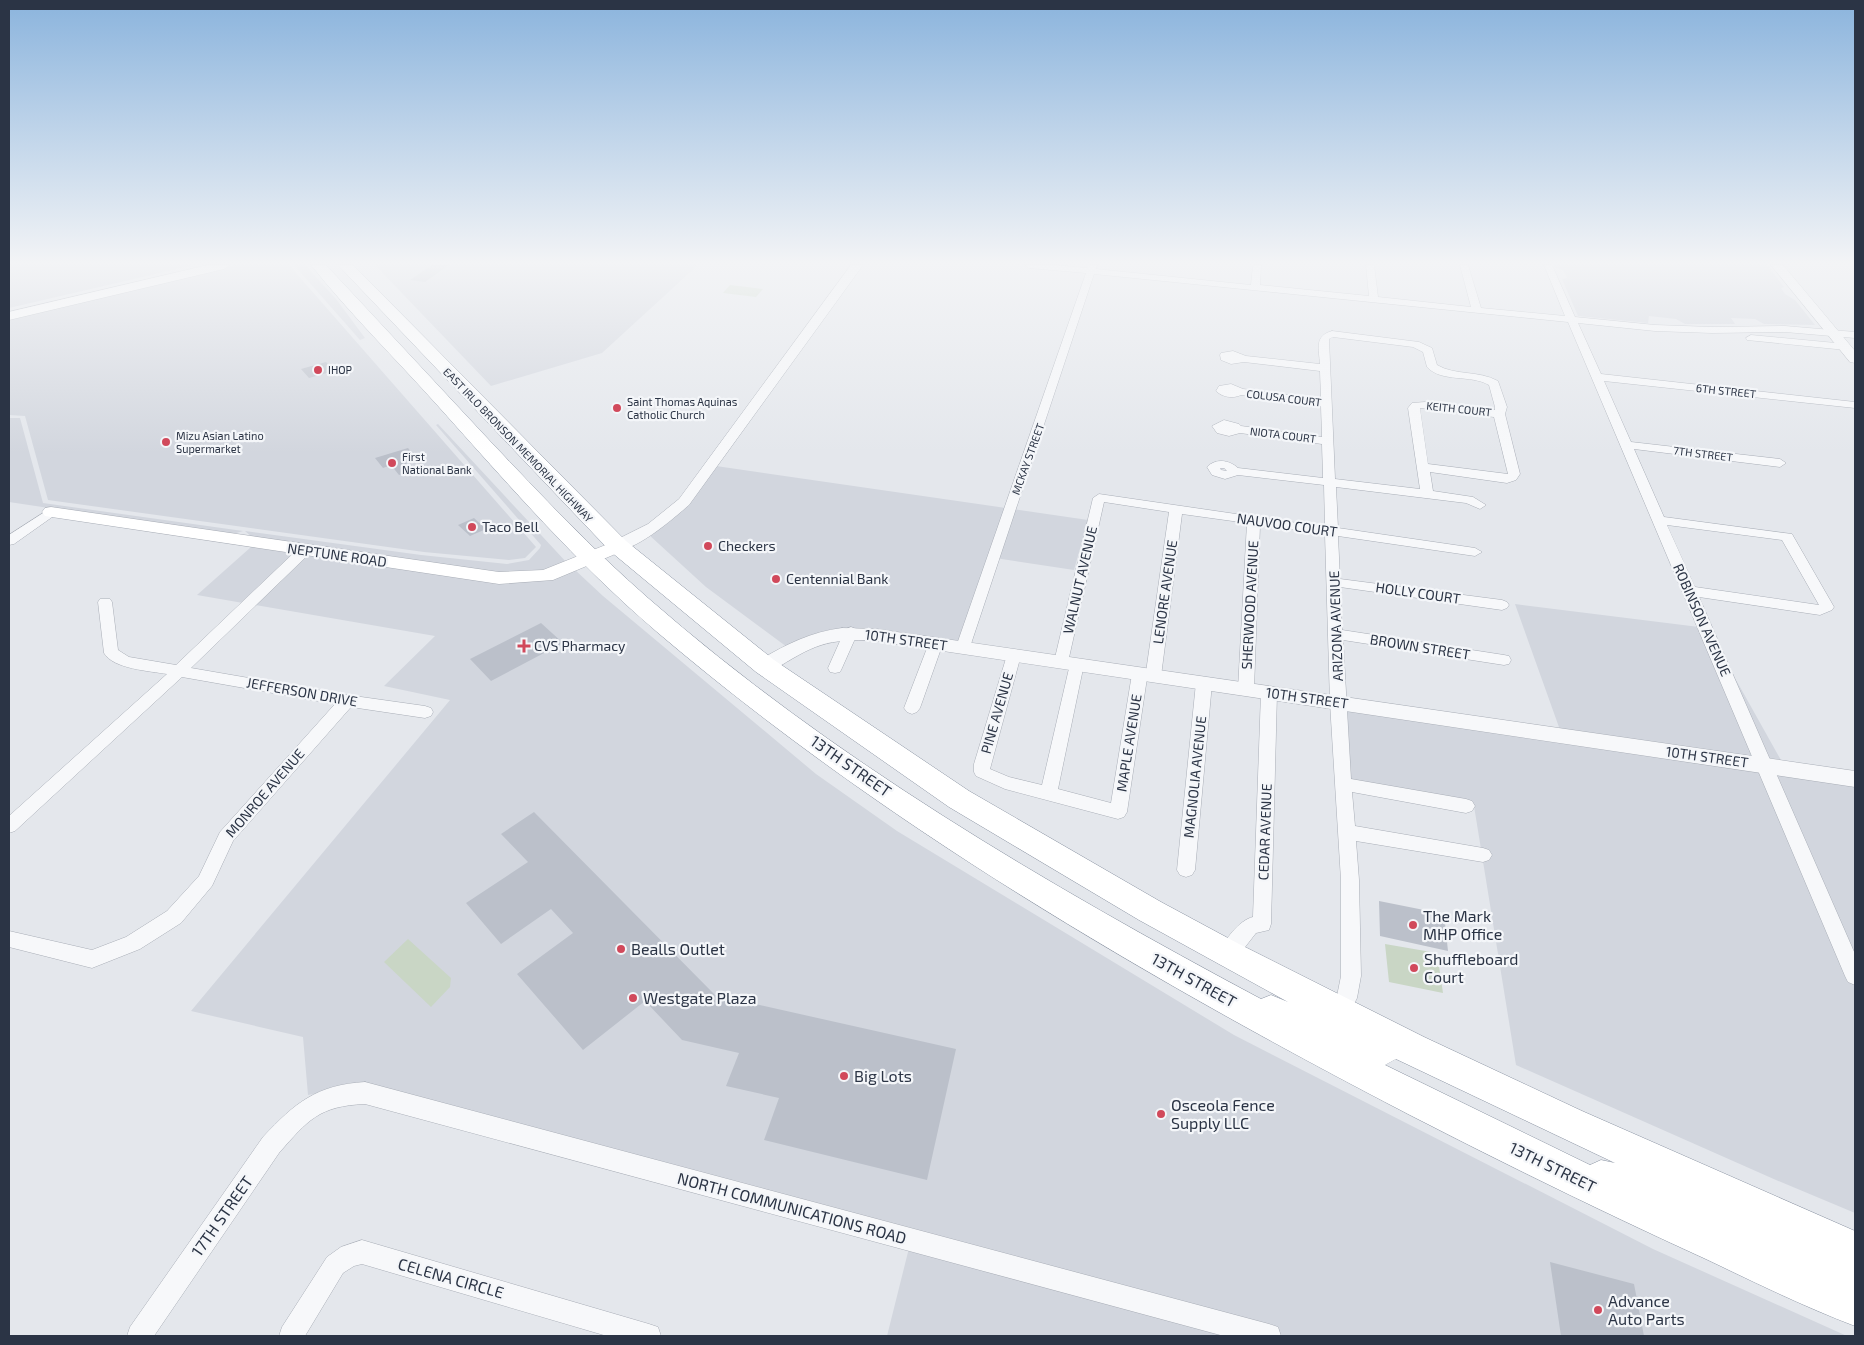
<svg xmlns="http://www.w3.org/2000/svg" width="1864" height="1345" font-family="'Exo 2',sans-serif">
  <style>
    .built { fill: #d2d6de }
    .green { fill: #c9d6c5 }
    .building { fill: #bbc0ca }
    .lines { fill: none; stroke-linecap: round; stroke-linejoin: round }
    .minor-casing { stroke: #a9aeb7; stroke-width: 1 }
    .tertiary-casing { stroke: #a9aeb7; stroke-width: 1 }
    .secondary-casing { stroke: #a9aeb7; stroke-width: 1 }
    .trunk-casing { stroke: #8b94a3; stroke-width: 1 }
    .minor { fill: #f7f8fa; fill-rule: evenodd }
    .tertiary { fill: #f7f8fa; fill-rule: evenodd }
    .secondary { fill: #fff; fill-rule: evenodd }
    .trunk { fill: #fff; fill-rule: evenodd }
    .poi-dot { fill: #d1495b; stroke: #f4f6f9; stroke-width: 2 }
    .labels { text-anchor: middle; stroke-width: 4.5; stroke-linejoin: round; paint-order: stroke }
    .far-poi-label { font-size: 11px; fill: #2b3445; stroke: #f4f6f9; text-anchor: start }
    .far-street-label { font-size: 11px; fill: #2b3445; stroke: #f4f6f9 }
    .street-label { font-size: 14px; fill: #2b3445; stroke: #f4f6f9 }
    .poi-label { font-size: 14px; fill: #2b3445; stroke: #f4f6f9; text-anchor: start }
    .near-street-label { font-size: 16px; fill: #2b3445; stroke: #f4f6f9 }
    .near-poi-label { font-size: 16px; fill: #2b3445; stroke: #f4f6f9; text-anchor: start }
  </style>
  <rect width="100%" height="100%" fill="#e4e7ec"/>
  <path class="built" d="M9 265H194L9 308Z
    M234 265H289L536 547 525 558 509 560 424 552 48 500 25 416 9 415V319Z
    M294 265H305L336 299 365 338 360 340Z
    M375 265H698L602 353 491 386Z
    M1554 265H1767L1784 287 1781 288 1785 294 1795 300 1815 325 1764 324 1755 319 1731 318 1735 324H1685L1676 319 1649 316 1648 323 1578 316 1562 279 1567 278 1563 270 1556 268Z
    M9 418H20L43 503 243 531 229 535 9 502Z
    M438 424 568 564 546 572 502 574 253 538 245 531 421 555 507 564 529 560 540 548 541 545 436 425Z
    M716 466 1088 520 1074 570 995 558 968 643 851 628 828 630 805 637 787 647 706 587 648 534Z
    M251 547 492 581 574 569 603 596 816 774 897 831 1234 1035 1653 1249 1847 1336H887L910 1244 357 1086 308 1095 303 1037 191 1011 450 700 384 686 435 636 197 595Z
    M1515 604 1707 628 1782 762 1560 730Z
    M1344 709 1855 784V1213L1776 1180 1516 1065 1474 806 1345 781Z"/>
  <path class="green" d="M730 285 763 289 756 297 723 293Z
    M408 939 451 978 450 987 431 1007 384 962Z
    M1385 944 1437 953 1443 993 1389 982Z"/>
  <path class="building" d="M432 265H449L425 282 410 280Z
    M326 362 334 371 309 378 301 369Z
    M408 448 414 456 404 460 412 471 399 475 391 465 383 468 375 458Z
    M474 518 486 529 470 536 458 525Z
    M541 623 563 643 491 681 470 659Z
    M534 812 715 995 956 1049 927 1180 764 1140 779 1098 726 1086 739 1053 682 1040 645 1001 583 1050 517 974 573 933 551 909 501 944 466 903 528 862 501 834Z
    M1379 901 1444 914 1448 951 1380 936Z
    M1550 1262 1634 1284 1644 1336H1561Z"/>
  <g class="lines">
    <defs>
      <path id="minor" d="M1025 265H1055L1087 268 1089 265H1097L1096 269 1251 285 1253 265H1261L1260 285 1369 296 1366 265H1374L1378 297 1471 307 1460 265H1468L1481 308 1565 316 1544 265H1552L1575 317 1655 325 1712 327 1785 326 1855 332V338L1785 332 1712 333 1655 331 1578 323 1601 374 1855 402V408L1604 381 1631 442 1780 459 1786 463 1780 467 1634 449 1664 517 1792 534 1834 607 1832 610 1820 615 1699 597 1855 954V985L1848 982 1845 976 1568 322 1094 274 970 647 968 650H958L956 647 1086 273 1029 268ZM1667 525 1782 540 1819 605 1695 587Z
        M1332 331 1419 342 1432 348 1437 365C1456 376 1478 370 1498 381L1507 407 1505 414 1520 474 1516 480 1507 483 1430 472 1433 491 1473 497 1486 505 1480 509 1466 503 1336 487 1338 528 1475 548 1482 552 1475 556 1338 536 1340 579 1502 600 1507 602 1509 605 1507 608 1502 610 1340 587 1342 630 1504 655 1509 656 1511 660 1509 664 1504 665 1343 640 1351 779 1466 799 1472 801 1475 806 1472 811 1466 813 1352 792 1355 826 1483 848 1489 850 1492 855 1489 860 1483 862 1356 841 1359 880 1361 976 1357 998 1347 1018 1340 1020 1333 1018 1330 1011 1337 996 1341 976V880L1330 703 1325 534 1260 525 1254 689 1251 693 1246 694 1241 693 1238 689 1247 523 1182 514 1161 676 1158 680 1153 681 1147 678 1127 812 1124 817 1118 819 1005 789 976 776 974 772V764L1007 655 1009 651H1019L1021 655 990 769 1009 777 1042 785 1070 664 1072 660 1077 659 1082 660 1084 664 1058 789 1111 803 1132 674 1135 670 1140 669 1146 672 1169 512 1104 502 1068 662 1066 666H1056L1054 662 1093 498 1099 494 1325 527 1324 485 1238 475 1225 479 1212 475 1207 467C1216 458 1229 460 1238 468L1323 478 1322 444 1240 433 1229 436 1217 433 1212 426 1224 420 1239 424 1241 426 1322 437 1321 406 1241 395C1233 399 1222 397 1216 391L1219 386 1231 384 1243 389 1321 399 1320 371 1244 362 1231 364 1221 360 1220 355 1221 353 1233 351 1246 356 1320 364C1319 349 1314 336 1332 331ZM1333 337 1413 347 1423 352 1427 367C1442 383 1470 374 1489 385L1495 407V410L1425 402 1412 403 1408 408 1420 489 1335 479 1329 339ZM1420 408 1494 417 1508 474 1428 464ZM1220 468H1224L1227 471 1221 470Z
        M1751 335 1846 344 1851 347 1846 350 1747 340 1746 338Z
        M51 508 57 512 55 515 14 544 9 545V535Z
        M305 546 310 547 312 550 310 553 191 668 347 695 425 706 431 708 433 712 431 716 425 718 351 707 233 841 212 886 181 923 140 949 92 968 9 947V931L92 950 126 937 167 911 199 876 220 832 335 704 182 677 15 831 9 833V816L167 674C150 671 113 669 104 653L98 602 100 599H110L112 602 118 650 129 657 176 665 300 547Z
        M851 627 856 629 858 632 842 668 840 672 835 673 830 672 828 668 844 632 846 629Z
        M936 638 941 640 943 643 920 708 917 712 912 714 907 712 904 708 929 643 931 640Z
        M1204 678 1209 679 1212 683 1195 870 1192 875 1186 877 1180 875 1177 870 1196 683 1199 679Z
        M1269 688 1274 689 1277 693 1271 924 1269 930 1256 933 1235 960 1228 963 1221 960 1218 954C1224 941 1239 920 1253 917L1261 693 1264 689Z
        M365 1082 1269 1324 1278 1327 1281 1336H1224L365 1104C319 1106 308 1120 279 1153L154 1336H127L130 1327 263 1137C295 1103 316 1085 365 1082Z
        M362 1240 649 1324 658 1327 661 1336H607L362 1264 354 1266 343 1273 305 1336H279L282 1327 327 1257 341 1247Z"/>
      <path id="tertiary" d="M851 265H863L689 505C674 518 632 555 612 550L610 546 612 542 648 524 679 499Z
        M1771 265H1783L1855 351V363L1850 362Z
        M842 628 876 629 1855 771V787L876 641C826 638 814 645 772 671L765 672 758 671 756 666 758 661C785 645 810 632 842 628Z"/>
      <path id="secondary" d="M208 265H230L224 269 9 320V312Z
        M51 507 499 572 543 570 618 540 625 542 627 546 625 550 553 580 499 584 45 516 42 512 45 508Z"/>
      <path id="trunk" d="M311 265H326C381 324 435 382 490 441 541 495 592 549 648 598 832 759 1046 884 1261 999L1271 995 1288 1002 1139 920 949 807 756 672 610 551 338 265H353L626 541 774 660 969 791 1161 902 1239 944 1424 1037 1582 1111 1855 1231V1326C1805 1307 1756 1283 1708 1260 1607 1214 1507 1165 1408 1114 1145 977 884 825 657 632 577 564 508 484 438 406 396 359 350 314 311 265ZM1396 1059 1615 1163 1601 1160 1590 1165 1385 1065Z"/>
    </defs>
    <use href="#minor" class="minor-casing"/>
    <use href="#tertiary" class="tertiary-casing"/>
    <use href="#secondary" class="secondary-casing"/>
    <use href="#trunk" class="trunk-casing"/>
    <use href="#minor" class="minor"/>
    <use href="#tertiary" class="tertiary"/>
    <use href="#secondary" class="secondary"/>
    <use href="#trunk" class="trunk"/>
  </g>
  <linearGradient id="sky" x2="0" y2="1"><stop stop-color="#8bb4dd"/><stop offset="0.58" stop-color="#f3f4f6"/><stop offset="1" stop-color="#f3f4f6" stop-opacity="0"/></linearGradient>
  <rect width="1864" height="453" fill="url(#sky)"/>
  <g class="poi-dot">
    <circle cx="318" cy="370" r="5"/>
    <circle cx="617" cy="408" r="5"/>
    <circle cx="166" cy="442" r="5"/>
    <circle cx="392" cy="463" r="5"/>
    <circle cx="472" cy="527" r="5"/>
    <circle cx="708" cy="546" r="5"/>
    <circle cx="776" cy="579" r="5"/>
    <path d="M521.5 638.5h5v5h5v5h-5v5h-5v-5h-5v-5h5z"/>
    <circle cx="1413" cy="925" r="5"/>
    <circle cx="621" cy="949" r="5"/>
    <circle cx="1414" cy="968" r="5"/>
    <circle cx="633" cy="998" r="5"/>
    <circle cx="844" cy="1076" r="5"/>
    <circle cx="1161" cy="1114" r="5"/>
    <circle cx="1598" cy="1310" r="5"/>
  </g>
  <g class="labels">
    <g class="far-poi-label">
      <text x="328" y="374">IHOP</text>
      <text x="627" y="406">Saint Thomas Aquinas<tspan x="627" dy="13">Catholic Church</tspan></text>
      <text x="176" y="440">Mizu Asian Latino<tspan x="176" dy="13">Supermarket</tspan></text>
      <text x="402" y="461">First<tspan x="402" dy="13">National Bank</tspan></text>
    </g>
    <g class="far-street-label">
      <text transform="translate(1726 391) rotate(6)" y="4">6TH STREET</text>
      <text transform="translate(1284 398) rotate(7)" y="4">COLUSA COURT</text>
      <text transform="translate(1459 409) rotate(6)" y="4">KEITH COURT</text>
      <text transform="translate(1283 435) rotate(7)" y="4">NIOTA COURT</text>
      <text transform="translate(518 445) rotate(46)" y="4">EAST IRLO BRONSON MEMORIAL HIGHWAY</text>
      <text transform="translate(1703 454) rotate(7)" y="4">7TH STREET</text>
      <text transform="translate(1028 459) rotate(-70)" y="4">MCKAY STREET</text>
    </g>
    <g class="street-label">
      <text transform="translate(1287 525) rotate(8)" y="5">NAUVOO COURT</text>
      <text transform="translate(337 555) rotate(8)" y="5">NEPTUNE ROAD</text>
      <text transform="translate(1080 580) rotate(-77)" y="5">WALNUT AVENUE</text>
      <text transform="translate(1165 592) rotate(-82)" y="5">LENORE AVENUE</text>
      <text transform="translate(1418 593) rotate(8)" y="5">HOLLY COURT</text>
      <text transform="translate(1250 605) rotate(-87)" y="5">SHERWOOD AVENUE</text>
      <text transform="translate(1702 620) rotate(66)" y="5">ROBINSON AVENUE</text>
      <text transform="translate(1336 626) rotate(-92)" y="5">ARIZONA AVENUE</text>
      <text transform="translate(906 640) rotate(8)" y="5">10TH STREET</text>
      <text transform="translate(1420 647) rotate(9)" y="5">BROWN STREET</text>
      <text transform="translate(302 692) rotate(10)" y="5">JEFFERSON DRIVE</text>
      <text transform="translate(1307 698) rotate(8)" y="5">10TH STREET</text>
      <text transform="translate(997 713) rotate(-74)" y="5">PINE AVENUE</text>
      <text transform="translate(1129 743) rotate(-81)" y="5">MAPLE AVENUE</text>
      <text transform="translate(1707 757) rotate(8)" y="5">10TH STREET</text>
      <text transform="translate(1195 777) rotate(-84)" y="5">MAGNOLIA AVENUE</text>
      <text transform="translate(265 793) rotate(-49)" y="5">MONROE AVENUE</text>
      <text transform="translate(1265 832) rotate(-88)" y="5">CEDAR AVENUE</text>
    </g>
    <g class="poi-label">
      <text x="482" y="532">Taco Bell</text>
      <text x="718" y="551">Checkers</text>
      <text x="786" y="584">Centennial Bank</text>
      <text x="534" y="651">CVS Pharmacy</text>
    </g>
    <g class="near-street-label">
      <text transform="translate(851 766) rotate(35)" y="6">13TH STREET</text>
      <text transform="translate(1194 980) rotate(29)" y="6">13TH STREET</text>
      <text transform="translate(1553 1167) rotate(26)" y="6">13TH STREET</text>
      <text transform="translate(792 1208) rotate(15)" y="6">NORTH COMMUNICATIONS ROAD</text>
      <text transform="translate(222 1216) rotate(-55)" y="6">17TH STREET</text>
      <text transform="translate(451 1278) rotate(16)" y="6">CELENA CIRCLE</text>
    </g>
    <g class="near-poi-label">
      <text x="1423" y="922">The Mark<tspan x="1423" dy="18">MHP Office</tspan></text>
      <text x="631" y="955">Bealls Outlet</text>
      <text x="1424" y="965">Shuffleboard<tspan x="1424" dy="18">Court</tspan></text>
      <text x="643" y="1004">Westgate Plaza</text>
      <text x="854" y="1082">Big Lots</text>
      <text x="1171" y="1111">Osceola Fence<tspan x="1171" dy="18">Supply LLC</tspan></text>
      <text x="1608" y="1307">Advance<tspan x="1608" dy="18">Auto Parts</tspan></text>
    </g>
  </g>
  <rect width="1864" height="1345" fill="none" stroke="#2b3445" stroke-width="20"/>
</svg>
